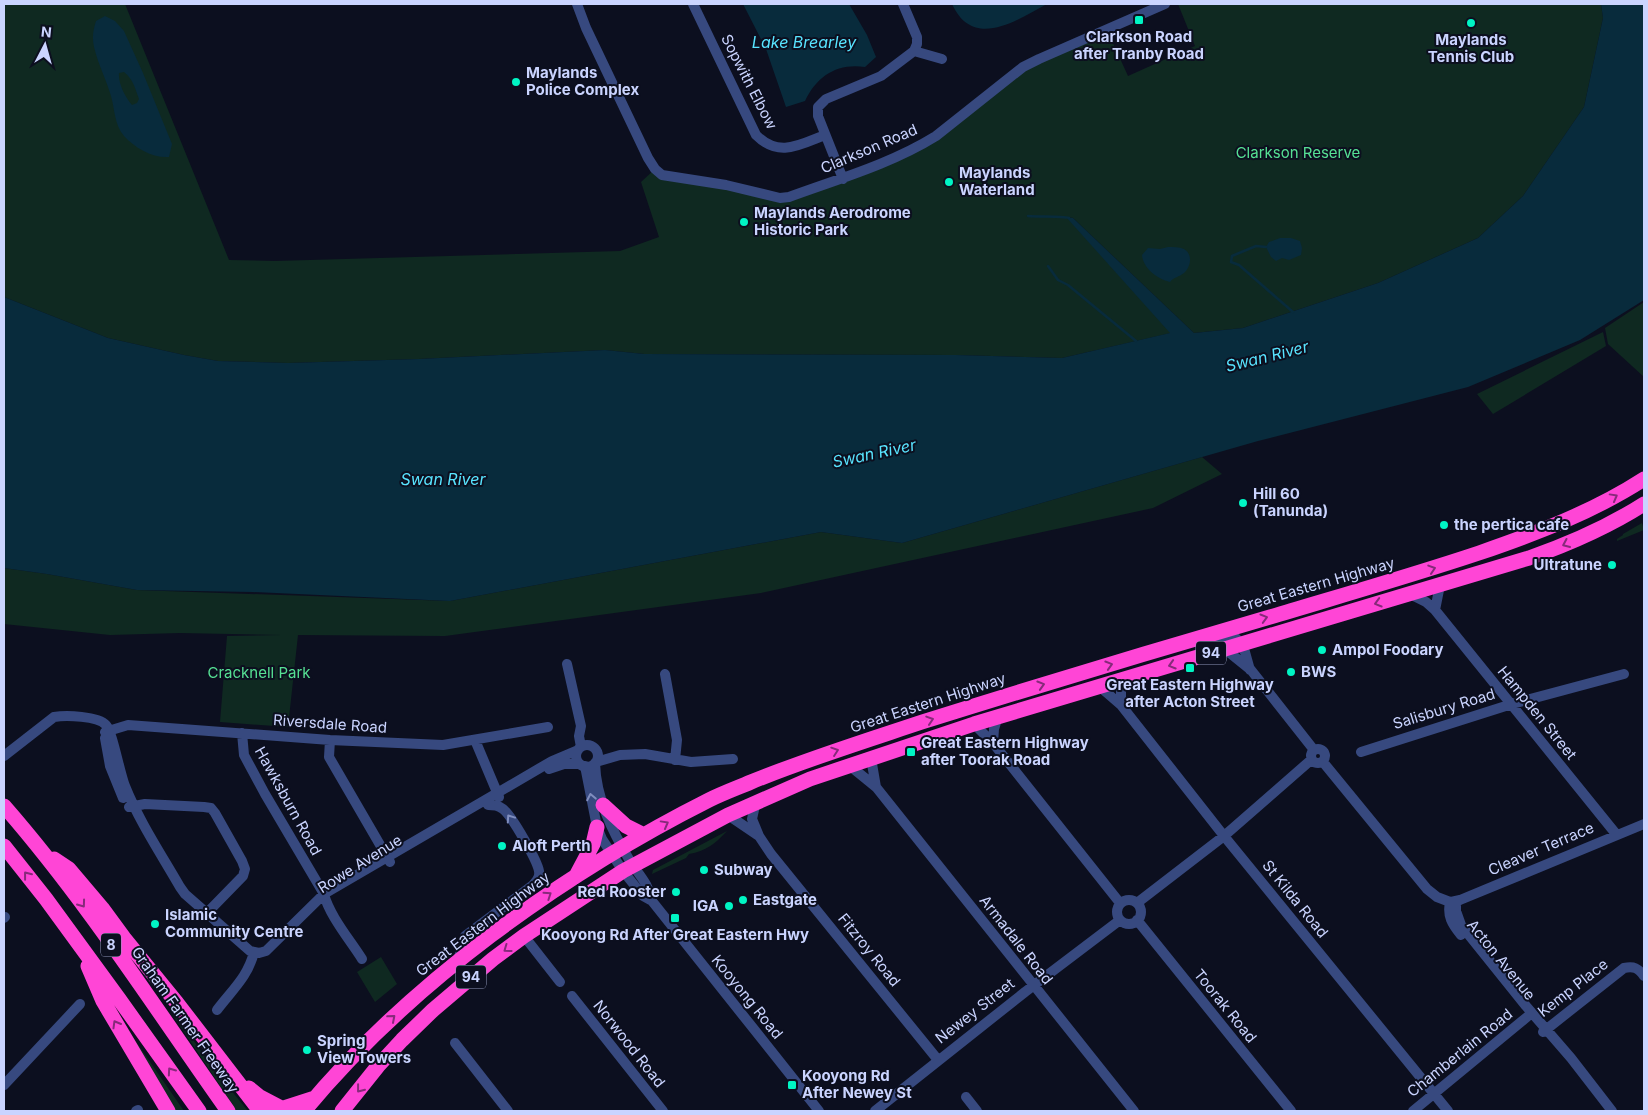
<svg xmlns="http://www.w3.org/2000/svg" width="1648" height="1115" font-family="Inter,sans-serif">
  <style>
    .green { fill: #0f2921 }
    .water { fill: #082b3c; fill-rule: evenodd }
    .lines { fill: none; stroke-linecap: round; stroke-linejoin: round }
    .stream { stroke: #082b3c; stroke-width: 2.5 }
    .minor { stroke: #37497f; stroke-width: 10 }
    .highway { stroke: #ff45d6; stroke-width: 15 }
    .oneway { stroke: #862a7a }
    .oneway2 { stroke: #808ebf }
    .poi-dot { fill: #00f5c4; stroke: #0c0f1f; stroke-width: 2 }
    .labels { text-anchor: middle; stroke-width: 4; stroke-linejoin: round; paint-order: stroke }
    .shield { fill: #0c0f1f; stroke: #9199bc; stroke-width: 1 }
    .shield-label { font-size: 14px; font-weight: bold; fill: #cad4ff }
    .poi-label { font-size: 15px; font-weight: bold; fill: #cad4ff; stroke: #0c0f1f; text-anchor: start }
    .street-label { font-size: 15px; fill: #cad4ff; stroke: #0c0f1f }
    .park-label { font-size: 15px; fill: #56e094; stroke: #0c0f1f }
    .water-label { font-size: 16px; font-style: italic; fill: #58e4ff; stroke: #0c0f1f }
  </style>
  <rect width="100%" height="100%" fill="#0c0f1f"/>
  <path class="green" d="M4 4H125L229 260 275 261 620 251 659 237 641 182 655 169 780 199 920 148 1024 68 1107 30 1128 76 1195 46 1178 4H1601L1603 18 1584 107 1523 196 1478 238 1378 283 1243 328 1194 333 1073 218 1067 217 1171 333 1062 358 956 355 644 354 605 350 419 359 288 363 218 361 184 355 108 338 4 297Z
    M1644 302V377L1608 344 1605 328Z
    M1603 332 1606 346 1493 414 1477 394Z
    M1202 457 1222 474 1153 508 761 593 445 636 298 635 288 727 220 722 227 636 282 635 180 633 110 635 4 624V568L47 574 137 590 450 601 821 532 902 543Z
    M1642 523 1644 530 1617 541V539L1623 535V534Z
    M727 831C715 844 706 851 689 854L686 858 652 874 653 870Z
    M381 957 397 984 375 1002 357 972Z
    M174 1013 216 1072 248 1111H237L172 1014Z
    M130 1033 184 1111H172Z"/>
  <path class="water" d="M743 4H849L867 35 876 57 865 67C837 63 817 76 805 101L786 107 766 49Z
    M952 4H1047C1016 21 973 50 952 4Z
    M1601 4H1644V300L1580 340 1468 387 1258 441 902 543 821 532 450 601 252 592 137 590 47 574 4 568V297L108 338 184 355 218 361 288 363 419 359 605 350 644 354 956 355 1062 358 1170 333 1066 217 1073 218 1194 333 1243 328 1378 283 1478 238 1523 196 1584 107 1603 18Z
    M105 16 115 21 124 31 143 73 172 144 169 157C152 158 135 148 124 136 114 124 115 110 111 96 106 79 98 64 94 47 92 38 93 30 96 21ZM124 72C133 79 135 88 139 99L137 103 132 105C125 97 118 83 119 73Z
    M1280 238H1291L1300 241 1302 248 1301 255 1289 260 1282 258 1276 261 1271 257 1266 247 1269 242Z
    M1168 247C1173 247 1179 247 1184 249 1193 254 1191 267 1184 273 1179 277 1174 277 1170 282 1157 279 1143 268 1142 255L1148 248 1160 249Z"/>
  <g class="lines">
    <path class="stream" d="M1028 216C1038 217 1062 216 1069 218
      M1266 247 1256 246 1232 256 1231 262 1239 265 1293 312
      M1048 266 1058 280 1068 285 1136 341"/>
    <path class="minor" d="M577 4 586 28 648 158 655 169 662 175 726 185 780 198 789 197C838 179 891 164 936 136L1023 67 1039 59 1165 4
      M693 4 756 135C779 158 799 145 825 135
      M914 51 942 59
      M843 179 818 116V107L826 99 881 76 914 51 917 44V37L903 4
      M1410 594 1426 602 1435 610 1616 834
      M1435 610 1440 585
      M1216 640 1227 637 1236 638 1245 652 1250 670
      M1225 649 1251 670 1314 750
      M567 664 581 726 579 736 581 747
      M665 674 677 740 675 760
      M1099 686 1121 705 1224 836 1448 1111
      M1121 705V680
      M974 724 993 743 1120 903
      M105 732 128 725 330 740 443 745 548 727
      M242 733 244 755 265 794 324 894C329 915 350 940 362 959
      M105 738 110 766 123 798
      M330 740 329 757 390 862
      M475 740 499 797
      M993 743 994 729 998 716
      M576 756a11 11 0 1 1 22 0a11 11 0 1 1-22 0Z
      M1311 756a7 7 0 1 1 14 0a7 7 0 1 1-14 0Z
      M1361 752 1512 704 1624 674
      M4 756 54 717C66 715 98 716 106 725 112 730 120 774 125 786 139 821 161 854 180 887L185 894 250 951 259 953 266 951 324 894 552 761 578 750
      M871 758 876 787
      M596 762 620 755 645 754 691 762 733 759
      M1323 762 1427 889 1437 897 1450 902
      M595 763C596 798 612 831 630 861 639 875 649 884 652 901
      M849 765 876 787 1134 1111
      M585 766 597 827 602 839 623 871 643 896 652 901 819 1111
      M549 769 564 764H580
      M756 801 752 819 759 836 771 854 938 1060
      M129 807 145 804 204 807 211 808 215 813 242 861 245 869 243 876 204 916
      M728 815 759 836
      M1117 912a12 12 0 1 1 24 0a12 12 0 1 1-24 0Z
      M1456 901V911L1461 925 1526 1006 1571 1058 1612 1111
      M1450 902C1447 916 1452 924 1461 935
      M1451 902 1460 900 1644 824
      M1137 903 1224 836 1311 760
      M4 918 5 917
      M1137 920 1291 1111
      M524 936 560 982
      M458 961 465 936 533 885C537 880 540 877 539 871 537 860 512 816 503 809 498 805 494 805 488 805
      M572 996 663 1111
      M217 1010C232 990 248 977 254 952
      M1543 1032 1624 968C1634 966 1638 968 1644 976
      M455 1043 508 1111
      M4 1085 80 1004
      M966 1097 977 1111
      M136 1111 138 1110
      M875 1111 1025 992 1120 920
      M1413 1111 1527 1017"/>
    <path class="highway" d="M603 805 626 826 644 835
      M4 806C87 901 155 1008 228 1111
      M4 846 46 899 119 999 199 1111
      M54 859 69 869 102 908 124 938 177 1003 260 1111
      M576 876 593 844 597 827
      M88 966 103 1001 168 1111
      M249 1088 260 1097 281 1108H284L315 1098
      M304 1111C409 984 562 874 709 800 723 793 737 788 751 782 807 759 865 741 922 722 1037 686 1153 651 1270 617 1340 596 1410 576 1479 553 1537 533 1593 512 1644 479
      M342 1111 378 1066 402 1040 433 1010 493 959 524 936 623 871 728 815 810 779 974 724 1529 558C1569 544 1608 527 1644 504"/>
  </g>
  <defs><path id="oneway-chevron" d="M-2-3.5L2.5 0L-2 3.5" fill="none" stroke-width="1.6" stroke-linecap="round" stroke-linejoin="round" transform="scale(1.25)"/></defs>
  <g class="oneway">
    <use href="#oneway-chevron" transform="translate(1614 497) rotate(-29)"/>
    <use href="#oneway-chevron" transform="translate(1566 544) rotate(156)"/>
    <use href="#oneway-chevron" transform="translate(1432 569) rotate(-18)"/>
    <use href="#oneway-chevron" transform="translate(1378 603) rotate(164)"/>
    <use href="#oneway-chevron" transform="translate(1264 618) rotate(-16)"/>
    <use href="#oneway-chevron" transform="translate(1109 665) rotate(-17)"/>
    <use href="#oneway-chevron" transform="translate(1172 665) rotate(163)"/>
    <use href="#oneway-chevron" transform="translate(1041 685) rotate(-17)"/>
    <use href="#oneway-chevron" transform="translate(930 720) rotate(-18)"/>
    <use href="#oneway-chevron" transform="translate(835 751) rotate(-19)"/>
    <use href="#oneway-chevron" transform="translate(665 824) rotate(-29)"/>
    <use href="#oneway-chevron" transform="translate(27 875) rotate(-128)"/>
    <use href="#oneway-chevron" transform="translate(548 895) rotate(-34)"/>
    <use href="#oneway-chevron" transform="translate(82 904) rotate(54)"/>
    <use href="#oneway-chevron" transform="translate(507 949) rotate(144)"/>
    <use href="#oneway-chevron" transform="translate(392 1018) rotate(-41)"/>
    <use href="#oneway-chevron" transform="translate(116 1024) rotate(-120)"/>
    <use href="#oneway-chevron" transform="translate(171 1071) rotate(-125)"/>
    <use href="#oneway-chevron" transform="translate(360 1089) rotate(128)"/>
  </g>
  <g class="oneway2">
    <use href="#oneway-chevron" transform="translate(591 797) rotate(-101)"/>
    <use href="#oneway-chevron" transform="translate(510 818) rotate(-124)"/>
  </g>
  <g class="poi-dot">
    <rect x="1134" y="15" width="10" height="10" rx="2.5"/>
    <circle cx="1471" cy="23" r="5"/>
    <circle cx="516" cy="82" r="5"/>
    <circle cx="949" cy="182" r="5"/>
    <circle cx="744" cy="222" r="5"/>
    <circle cx="1243" cy="503" r="5"/>
    <circle cx="1444" cy="525" r="5"/>
    <circle cx="1612" cy="565" r="5"/>
    <circle cx="1322" cy="650" r="5"/>
    <rect x="1185" y="663" width="10" height="10" rx="2.5"/>
    <circle cx="1291" cy="672" r="5"/>
    <rect x="906" y="747" width="10" height="10" rx="2.5"/>
    <circle cx="502" cy="846" r="5"/>
    <circle cx="704" cy="870" r="5"/>
    <circle cx="676" cy="892" r="5"/>
    <circle cx="743" cy="900" r="5"/>
    <circle cx="729" cy="906" r="5"/>
    <rect x="670" y="913" width="10" height="10" rx="2.5"/>
    <circle cx="155" cy="924" r="5"/>
    <circle cx="307" cy="1050" r="5"/>
    <rect x="787" y="1080" width="10" height="10" rx="2.5"/>
  </g>
  <g class="labels">
    <g class="shield">
      <rect x="1196" y="641.5" width="30" height="23" rx="4"/>
      <rect x="101" y="933.5" width="20" height="23" rx="4"/>
      <rect x="456" y="965.5" width="30" height="23" rx="4"/>
    </g>
    <g class="shield-label">
      <text x="1211" y="658">94</text>
      <text x="111" y="950">8</text>
      <text x="471" y="982">94</text>
    </g>
    <g class="poi-label">
      <text x="1139" y="42" text-anchor="middle">Clarkson Road<tspan x="1139" dy="17">after Tranby Road</tspan></text>
      <text x="1471" y="45" text-anchor="middle">Maylands<tspan x="1471" dy="17">Tennis Club</tspan></text>
      <text x="526" y="78">Maylands<tspan x="526" dy="17">Police Complex</tspan></text>
      <text x="959" y="178">Maylands<tspan x="959" dy="17">Waterland</tspan></text>
      <text x="754" y="218">Maylands Aerodrome<tspan x="754" dy="17">Historic Park</tspan></text>
      <text x="1253" y="499">Hill 60<tspan x="1253" dy="17">(Tanunda)</tspan></text>
      <text x="1454" y="530">the pertica cafe</text>
      <text x="1602" y="570" text-anchor="end">Ultratune</text>
      <text x="1332" y="655">Ampol Foodary</text>
      <text x="1301" y="677">BWS</text>
      <text x="1190" y="690" text-anchor="middle">Great Eastern Highway<tspan x="1190" dy="17">after Acton Street</tspan></text>
      <text x="921" y="748">Great Eastern Highway<tspan x="921" dy="17">after Toorak Road</tspan></text>
      <text x="512" y="851">Aloft Perth</text>
      <text x="714" y="875">Subway</text>
      <text x="666" y="897" text-anchor="end">Red Rooster</text>
      <text x="753" y="905">Eastgate</text>
      <text x="719" y="911" text-anchor="end">IGA</text>
      <text x="165" y="920">Islamic<tspan x="165" dy="17">Community Centre</tspan></text>
      <text x="675" y="940" text-anchor="middle">Kooyong Rd After Great Eastern Hwy</text>
      <text x="317" y="1046">Spring<tspan x="317" dy="17">View Towers</tspan></text>
      <text x="802" y="1081">Kooyong Rd<tspan x="802" dy="17">After Newey St</tspan></text>
    </g>
    <g class="street-label">
      <text transform="translate(749 82) rotate(63)" y="5">Sopwith Elbow</text>
      <text transform="translate(869 149) rotate(-23)" y="5">Clarkson Road</text>
      <text transform="translate(1316 585) rotate(-16)" y="5">Great Eastern Highway</text>
      <text transform="translate(928 703) rotate(-18)" y="5">Great Eastern Highway</text>
      <text transform="translate(1444 709) rotate(-17)" y="5">Salisbury Road</text>
      <text transform="translate(1537 713) rotate(51)" y="5">Hampden Street</text>
      <text transform="translate(330 724) rotate(4)" y="5">Riversdale Road</text>
      <text transform="translate(288 801) rotate(61)" y="5">Hawksburn Road</text>
      <text transform="translate(1541 849) rotate(-23)" y="5">Cleaver Terrace</text>
      <text transform="translate(360 864) rotate(-32)" y="5">Rowe Avenue</text>
      <text transform="translate(1295 899) rotate(51)" y="5">St Kilda Road</text>
      <text transform="translate(483 924) rotate(-37)" y="5">Great Eastern Highway</text>
      <text transform="translate(1016 940) rotate(52)" y="5">Armadale Road</text>
      <text transform="translate(869 950) rotate(51)" y="5">Fitzroy Road</text>
      <text transform="translate(1501 960) rotate(51)" y="5">Acton Avenue</text>
      <text transform="translate(1573 988) rotate(-38)" y="5">Kemp Place</text>
      <text transform="translate(747 997) rotate(51)" y="5">Kooyong Road</text>
      <text transform="translate(1225 1006) rotate(51)" y="5">Toorak Road</text>
      <text transform="translate(975 1011) rotate(-38)" y="5">Newey Street</text>
      <text transform="translate(185 1020) rotate(55)" y="5">Graham Farmer Freeway</text>
      <text transform="translate(629 1044) rotate(52)" y="5">Norwood Road</text>
      <text transform="translate(1460 1053) rotate(-39)" y="5">Chamberlain Road</text>
    </g>
    <g class="park-label">
      <text x="1298" y="158">Clarkson Reserve</text>
      <text x="259" y="678">Cracknell Park</text>
    </g>
    <g class="water-label">
      <text x="804" y="48">Lake Brearley</text>
      <text transform="translate(1267 356) rotate(-14)" y="6">Swan River</text>
      <text transform="translate(874 453) rotate(-12)" y="6">Swan River</text>
      <text x="443" y="485">Swan River</text>
    </g>
  </g>
  <rect width="1648" height="1115" fill="none" stroke="#cad4ff" stroke-width="10"/>
  <g transform="translate(45 45) rotate(6)" stroke="#0c0f1f" stroke-width="4" paint-order="stroke">
  <path d="M0-4L9 19L0 12L-9 19Z" fill="#cad4ff"/>
  <text y="-8" font-size="14" font-weight="bold" text-anchor="middle" fill="#cad4ff">N</text>
  </g>
</svg>
